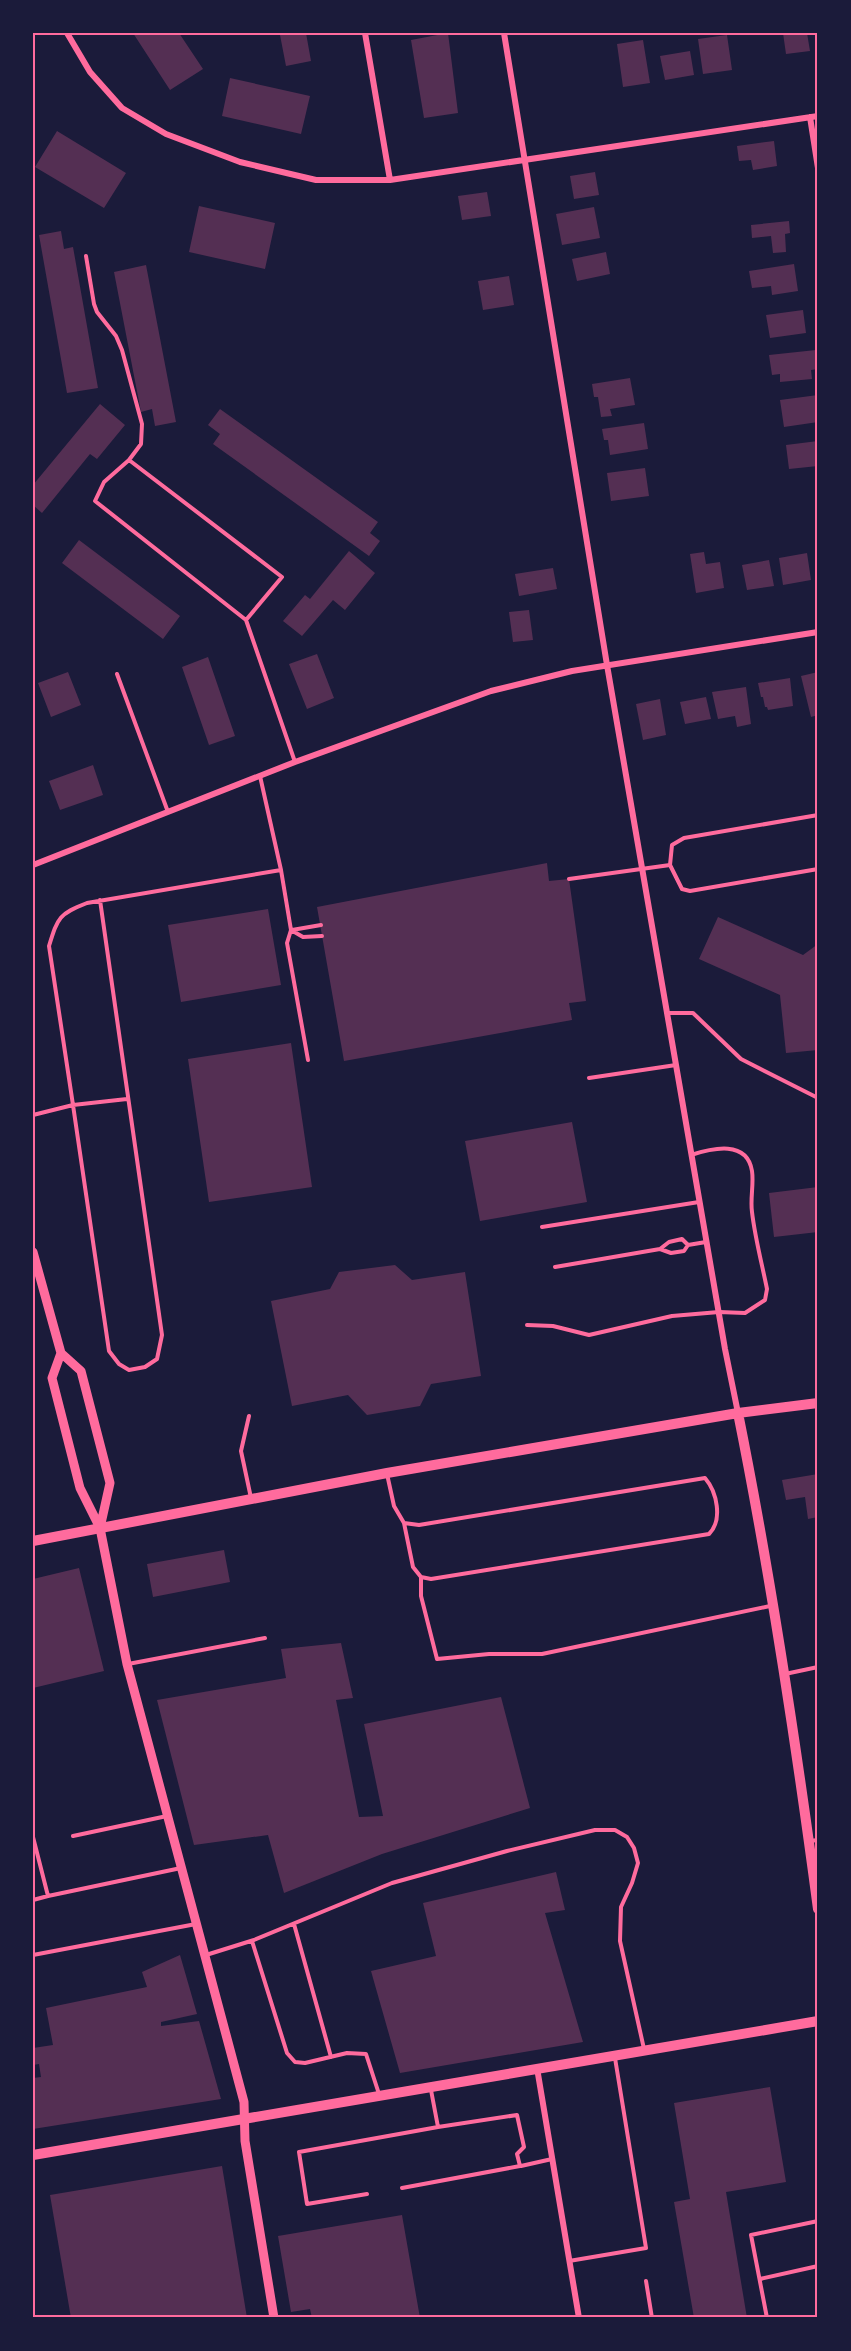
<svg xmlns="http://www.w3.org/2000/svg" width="851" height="2351" font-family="'Work Sans',sans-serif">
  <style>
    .building { fill: #542f53 }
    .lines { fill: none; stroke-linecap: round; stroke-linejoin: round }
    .service { stroke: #ff6b9d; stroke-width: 4 }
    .minor { stroke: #ff6b9d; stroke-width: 6 }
    .tertiary { stroke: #ff6b9d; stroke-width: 9 }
    .secondary { stroke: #ff6b9d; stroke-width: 10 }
    .neatline { fill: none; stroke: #ff6b9d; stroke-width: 2 }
  </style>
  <rect width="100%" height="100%" fill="#1b1b3a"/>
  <path class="building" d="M133 33H179L203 69 170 90Z
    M289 33H306L311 61 286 66 280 35Z
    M448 33 458 113 424 118 411 40Z
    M783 33H807L810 51 786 54Z
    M727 35 732 70 703 74 698 39Z
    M643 40 650 83 623 87 617 44Z
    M690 51 694 75 665 80 660 56Z
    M230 78 310 96 301 134 222 116Z
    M57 131 126 173 104 208 35 167Z
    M774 141 777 166 753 170 751 160 739 161 737 146Z
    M595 172 599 195 574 199 570 176Z
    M487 192 491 216 462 220 458 196Z
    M199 206 275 223 265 269 189 252Z
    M594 207 600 238 562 245 556 214Z
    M789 221 790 233 785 234 786 252 773 253 771 236 752 238 751 225Z
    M61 231 64 249 73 247 98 388 67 393 39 235Z
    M606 252 610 274 577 281 572 259Z
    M794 264 798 291 772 295 771 286 752 288 749 271Z
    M146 265 176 422 155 426 152 409 141 412 114 272Z
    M509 276 514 305 483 310 478 281Z
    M803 310 806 333 770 338 766 315Z
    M816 350 818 369 811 370 812 379 780 382V374L772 375 769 355Z
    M630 378 635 405 610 409 612 416 601 417 598 397H594L592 384Z
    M818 395V422L784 427 780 400Z
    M100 404 125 425 97 459 90 454 42 513 33 505V485Z
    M220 409 378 522 370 533 380 541 369 556 213 444 220 434 208 425Z
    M644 423 648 449 610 455 608 440H604L602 429Z
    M818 441V466L789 469 786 445Z
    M645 468 649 496 611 501 607 473Z
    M79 540 180 616 163 639 62 563Z
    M349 551 375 573 345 610 333 600 302 636 283 621 305 595 310 599Z
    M704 552 706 564 720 562 724 588 696 593 690 554Z
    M807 553 811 580 783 585 779 558Z
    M769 560 774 586 747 590 742 565Z
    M553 568 557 589 519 596 515 574Z
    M529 610 533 640 513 642 509 612Z
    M317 654 334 698 307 709 289 664Z
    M208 657 235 736 209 745 182 667Z
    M68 672 81 705 51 717 38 683Z
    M818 672V715L811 717 801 676Z
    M790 678 793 706 768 710 767 707H765L763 697H761L758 683Z
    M746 687 751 724 737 727 735 716 718 719 712 692Z
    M706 697 711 719 685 724 680 702Z
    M660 699 666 735 643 740 636 704Z
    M93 765 103 795 60 810 49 781Z
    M547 863 549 881 569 879 586 1001 569 1003 572 1020 344 1061 317 907Z
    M268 909 281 985 181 1002 168 925Z
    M718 917 803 955 818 944V1050L786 1053 780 995 699 959Z
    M291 1043 312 1187 209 1202 188 1059Z
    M572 1122 587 1202 480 1221 465 1141Z
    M818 1187V1232L774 1237 769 1193Z
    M395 1265 412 1280 465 1272 481 1376 431 1384 420 1406 367 1415 348 1395 292 1406 271 1301 330 1289 339 1272Z
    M818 1474V1517L808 1519 805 1497 786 1500 782 1480Z
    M224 1550 230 1582 153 1597 147 1564Z
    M79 1568 104 1671 33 1688V1579Z
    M341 1643 353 1698 336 1700 359 1817 383 1816 364 1724 501 1697 530 1808 382 1854 284 1893 268 1835 194 1845 157 1700 286 1678 281 1649Z
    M556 1872 565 1910 545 1913 583 2042 400 2073 371 1971 436 1956 423 1903Z
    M180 1955 197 2014 161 2022V2026L199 2021 221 2099 33 2129V2078L41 2077 39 2064 33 2065V2048L53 2045 46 2008 147 1987 142 1972Z
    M770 2087 786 2182 726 2192 747 2318H694L674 2202 690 2199 674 2103Z
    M222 2166 247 2318H71L50 2195Z
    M402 2215 420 2318H312L310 2309 291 2312 278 2236Z"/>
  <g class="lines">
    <path class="service" d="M86 256 94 304 97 312 116 336 122 350 142 424 141 444 129 460
      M246 620 282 577 129 460 104 482 95 501 246 620 295 762
      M117 674 168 812
      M670 865 682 889 690 891 818 869
      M281 870 291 930 287 943 308 1060
      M569 879 670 865 672 845 684 838 818 815
      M100 900 162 1335 157 1359 145 1367 129 1370 119 1364 109 1351 73 1105 127 1099
      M291 930 303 937 322 936
      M292 930 321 925
      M667 1013H693L741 1059 818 1098
      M589 1078 676 1065
      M33 1115 73 1105 49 946C58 917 59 914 87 903L281 870 260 776
      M818 1138V1143
      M542 1227 699 1202
      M688 1245 682 1239 669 1242 660 1249 671 1253 684 1251 688 1245 706 1242
      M555 1267 660 1249
      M527 1325 553 1326 589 1335 672 1316 719 1312 745 1313 765 1300 767 1289C762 1264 755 1238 752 1212 750 1199 754 1184 752 1171 747 1140 713 1148 691 1155
      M249 1416 241 1451 251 1498
      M387 1474 394 1506 404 1523 413 1567 421 1577 431 1579 709 1534C723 1520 717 1492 705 1478L419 1525 404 1523
      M421 1577V1596L437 1659 489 1654H542L770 1606
      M128 1664 265 1638
      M785 1674 818 1667
      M73 1836 167 1816
      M33 1837 48 1896 181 1868
      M810 1841 818 1840
      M33 1900 48 1896
      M294 1924 331 2057
      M252 1941 287 2053 295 2062 305 2063 347 2053 366 2054 379 2094
      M33 1955 196 1924
      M206 1955 254 1940 392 1883 507 1851 595 1830H615L627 1837 634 1848 638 1863 632 1883 621 1907 620 1941 644 2049
      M521 2166 552 2159
      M402 2188 520 2166 517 2154 524 2147 517 2115 438 2127
      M367 2194 307 2204 299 2152 438 2127 431 2090
      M569 2261 646 2248 615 2058
      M760 2279 818 2266
      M646 2281 652 2318
      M767 2318 751 2235 818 2221"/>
    <path class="minor" d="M67 33 90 72 122 108 166 134 240 162 316 180H390L818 116
      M365 33 390 180
      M504 33 607 665 725 1349 738 1413
      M810 117 818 168
      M33 865 295 762 491 691 572 671 818 632
      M537 2068 579 2318"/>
    <path class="tertiary" d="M33 1252 61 1353 81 1371 110 1483 100 1528
      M61 1353 52 1378 80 1488 100 1528 127 1664 244 2102 245 2141 274 2318"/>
    <path class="secondary" d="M738 1413C771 1577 796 1743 818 1909
      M33 1541 387 1473 738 1413 818 1403
      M33 2155 818 2021"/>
  </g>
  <rect width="851" height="2351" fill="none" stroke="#1b1b3a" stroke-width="69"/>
  <rect x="34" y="34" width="782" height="2282" class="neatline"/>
</svg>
